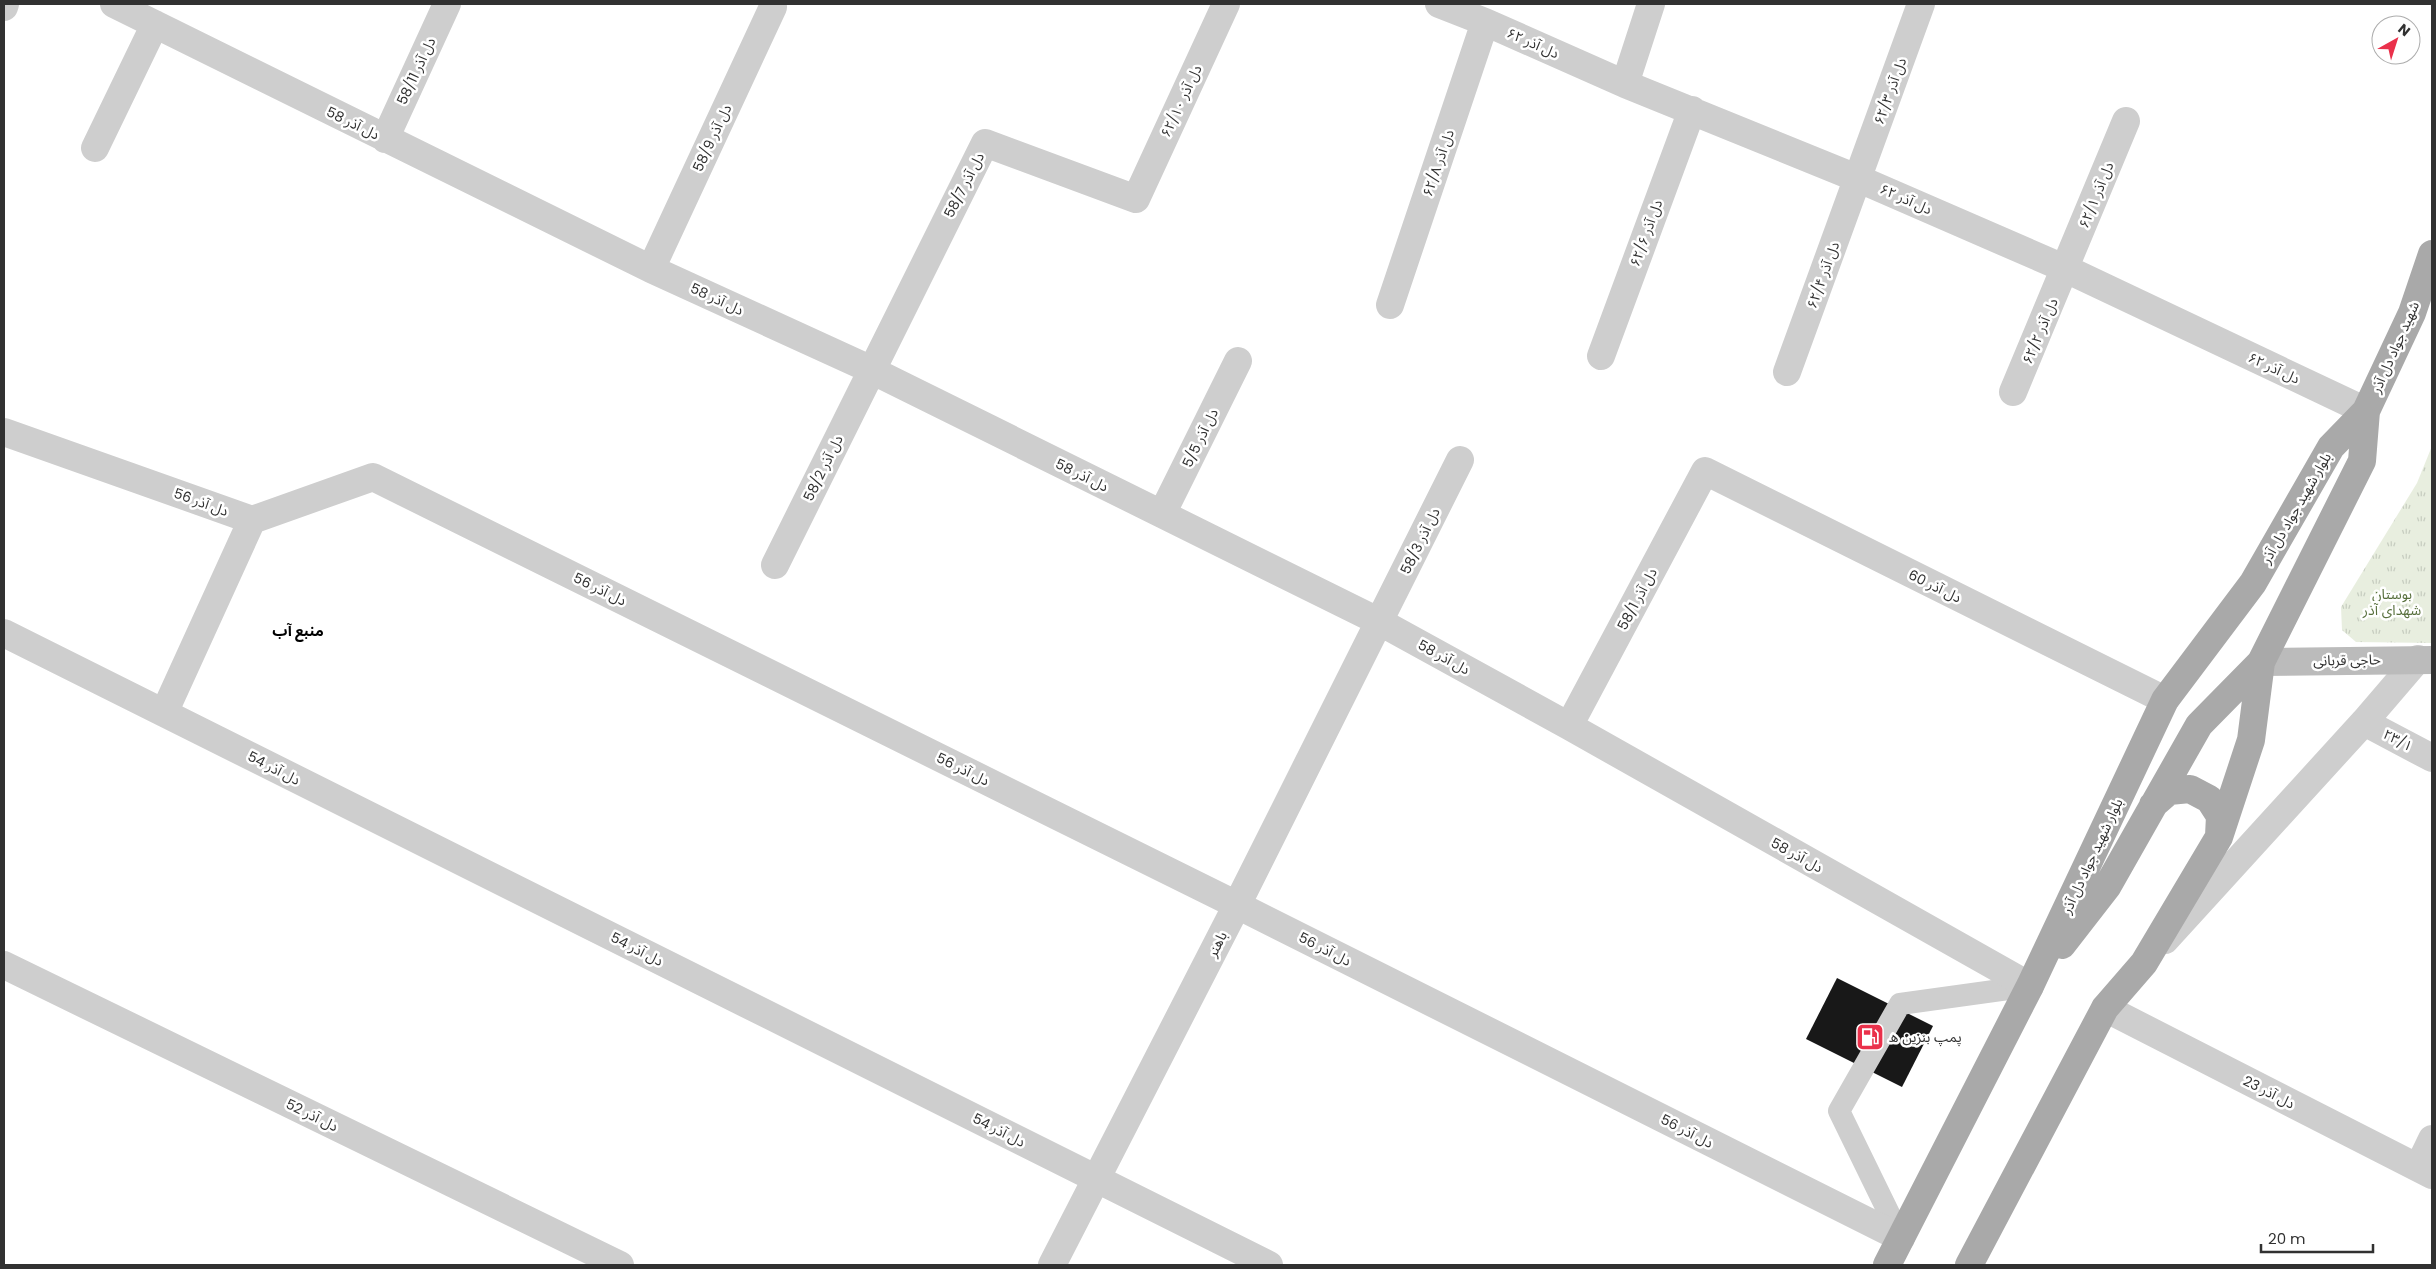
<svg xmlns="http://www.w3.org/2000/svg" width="2436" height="1269" font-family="Poppins,'Noto Sans Arabic',sans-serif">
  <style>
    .grass { fill: url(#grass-tufts) }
    .building { fill: #181818 }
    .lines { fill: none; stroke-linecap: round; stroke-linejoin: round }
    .lane { stroke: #cecece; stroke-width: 22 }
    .street { stroke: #cecece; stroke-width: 28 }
    .secondary { stroke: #bbb; stroke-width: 28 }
    .primary { stroke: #a9a9a9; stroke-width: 28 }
    .labels { text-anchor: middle; stroke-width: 5; stroke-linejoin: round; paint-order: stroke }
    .street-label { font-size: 14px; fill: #313131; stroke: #fff }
    .park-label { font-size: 14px; fill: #576f3c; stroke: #fff }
    .poi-label { font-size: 14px; fill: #313131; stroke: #fff; text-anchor: start }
    .neighbourhood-label { font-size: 15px; font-weight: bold; fill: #000; stroke: #fff }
  </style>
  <defs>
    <pattern id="grass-tufts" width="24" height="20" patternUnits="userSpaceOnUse" patternTransform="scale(1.25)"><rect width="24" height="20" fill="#e8eedf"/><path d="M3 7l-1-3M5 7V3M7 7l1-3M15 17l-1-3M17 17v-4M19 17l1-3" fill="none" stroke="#c7cdc0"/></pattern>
  </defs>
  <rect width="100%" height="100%" fill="#fff"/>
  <path class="grass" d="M2432 446V643L2356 642 2342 630 2341 607 2417 483Z"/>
  <path class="building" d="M1837 978 1933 1026 1902 1087 1806 1039Z"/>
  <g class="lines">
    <path class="lane" d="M1901 1238 1839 1111 1900 1004 2030 986"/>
    <path class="street" d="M114 4 651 269 861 365 1380 622 1569 726 2030 986
      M1439 4 1485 22 1625 84 1859 179 2066 269 2366 411
      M4 7 5 4
      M1625 84 1651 4
      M385 139 447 4
      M95 148 155 24
      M651 269 773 7
      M1390 305 1485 22
      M1601 356 1692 110
      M1787 372 1921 4
      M2013 392 2126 121
      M4 432 252 520 373 477 1237 905 1901 1238
      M1162 514 1238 361
      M775 565 985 143 1136 199 1226 4
      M4 633 1269 1265
      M164 713 252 520
      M2364 722 2432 758
      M1569 726 1705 471 2165 700
      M2165 940 2364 722 2418 659
      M4 965 620 1265
      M2105 1008 2432 1175
      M2418 1168 2432 1139
      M1052 1265 1237 905 1460 460"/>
    <path class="secondary" d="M2261 662 2432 660"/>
    <path class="primary" d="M2153 805 2169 791 2190 789 2209 799 2220 816 2219 836
      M2062 945 2107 887 2199 725 2261 662
      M1887 1265 2030 986 2165 700 2253 583 2331 447 2366 411 2412 313 2432 254
      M1969 1265 2105 1008 2144 963 2219 837 2251 740 2261 662 2362 461 2366 411"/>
  </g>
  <defs>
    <symbol id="fuel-square" viewBox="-11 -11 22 22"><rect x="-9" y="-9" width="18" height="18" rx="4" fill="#ea314b" stroke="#fff"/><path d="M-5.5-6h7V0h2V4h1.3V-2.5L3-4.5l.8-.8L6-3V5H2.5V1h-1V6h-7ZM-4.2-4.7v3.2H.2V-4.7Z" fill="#fff"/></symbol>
  </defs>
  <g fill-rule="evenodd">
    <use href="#fuel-square" x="1854" y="1021" width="32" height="32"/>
  </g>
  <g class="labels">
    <g class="street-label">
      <text transform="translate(1533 43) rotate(24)" y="5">دل آذر ۶۲</text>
      <text transform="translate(416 71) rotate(-65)" y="5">دل آذر 58/11</text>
      <text transform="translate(1890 91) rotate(-70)" y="5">دل آذر ۶۲/۳</text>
      <text transform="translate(1181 101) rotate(-65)" y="5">دل آذر ۶۲/۱۰</text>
      <text transform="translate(353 123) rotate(26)" y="5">دل آذر 58</text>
      <text transform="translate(712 138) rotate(-65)" y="5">دل آذر 58/9</text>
      <text transform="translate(1438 163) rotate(-71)" y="5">دل آذر ۶۲/۸</text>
      <text transform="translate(964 185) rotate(-63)" y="5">دل آذر 58/7</text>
      <text transform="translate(2096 195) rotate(-68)" y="5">دل آذر ۶۲/۱</text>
      <text transform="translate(1906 199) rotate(24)" y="5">دل آذر ۶۲</text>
      <text transform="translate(1646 233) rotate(-70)" y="5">دل آذر ۶۲/۶</text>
      <text transform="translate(1823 275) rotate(-70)" y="5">دل آذر ۶۲/۴</text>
      <text transform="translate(717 299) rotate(25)" y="5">دل آذر 58</text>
      <text transform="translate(2040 331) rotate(-67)" y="5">دل آذر ۶۲/۲</text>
      <text transform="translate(2395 347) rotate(-66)" y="5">شهید جواد دل آذر</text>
      <text transform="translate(2274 368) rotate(25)" y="5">دل آذر ۶۲</text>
      <text transform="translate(1200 438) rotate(-64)" y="5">دل آذر 5/5</text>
      <text transform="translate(823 468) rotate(-64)" y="5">دل آذر 58/2</text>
      <text transform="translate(1082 475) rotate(26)" y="5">دل آذر 58</text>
      <text transform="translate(201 502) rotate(20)" y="5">دل آذر 56</text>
      <text transform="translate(2296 508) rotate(-60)" y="5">بلوار شهید جواد دل آذر</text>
      <text transform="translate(1420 541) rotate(-64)" y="5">دل آذر 58/3</text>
      <text transform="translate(1935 586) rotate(26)" y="5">دل آذر 60</text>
      <text transform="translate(600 589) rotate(26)" y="5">دل آذر 56</text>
      <text transform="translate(1637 599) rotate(-62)" y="5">دل آذر 58/1</text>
      <text transform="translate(1444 657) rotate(29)" y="5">دل آذر 58</text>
      <text transform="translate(2347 660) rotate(-1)" y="5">حاجی قربانی</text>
      <text transform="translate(2398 740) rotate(28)" y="5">۲۳/۱</text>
      <text transform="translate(274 768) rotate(27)" y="5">دل آذر 54</text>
      <text transform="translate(963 769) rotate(26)" y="5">دل آذر 56</text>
      <text transform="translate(1797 855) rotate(29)" y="5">دل آذر 58</text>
      <text transform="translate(2092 856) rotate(-65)" y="5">بلوار شهید جواد دل آذر</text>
      <text transform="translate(1217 944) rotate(-63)" y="5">باهنر</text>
      <text transform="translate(637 949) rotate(27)" y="5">دل آذر 54</text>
      <text transform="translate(1325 949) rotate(27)" y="5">دل آذر 56</text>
      <text transform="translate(2269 1092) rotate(27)" y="5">دل آذر 23</text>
      <text transform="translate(312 1115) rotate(26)" y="5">دل آذر 52</text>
      <text transform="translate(999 1130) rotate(27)" y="5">دل آذر 54</text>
      <text transform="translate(1687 1131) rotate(27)" y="5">دل آذر 56</text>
    </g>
    <g class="park-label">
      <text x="2392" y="599">بوستان<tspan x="2392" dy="16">شهدای آذر</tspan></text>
    </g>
    <g class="poi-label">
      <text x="1889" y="1042">پمپ بنزین ه</text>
    </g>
    <g class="neighbourhood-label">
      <text x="298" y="636">منبع آب</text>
    </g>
  </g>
  <rect width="2436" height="1269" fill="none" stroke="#313131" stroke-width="10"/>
  <g transform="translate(2396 40) rotate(39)"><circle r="24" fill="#ffffff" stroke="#adadad"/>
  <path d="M0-4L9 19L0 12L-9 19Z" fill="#ea314b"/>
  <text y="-8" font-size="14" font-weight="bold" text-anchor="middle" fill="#313131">N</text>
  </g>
  <path d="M2261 1244v8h112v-8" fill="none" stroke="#313131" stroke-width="2.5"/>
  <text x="2268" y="1244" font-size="15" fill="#313131" stroke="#ffffff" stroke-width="4" paint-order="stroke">20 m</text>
</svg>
